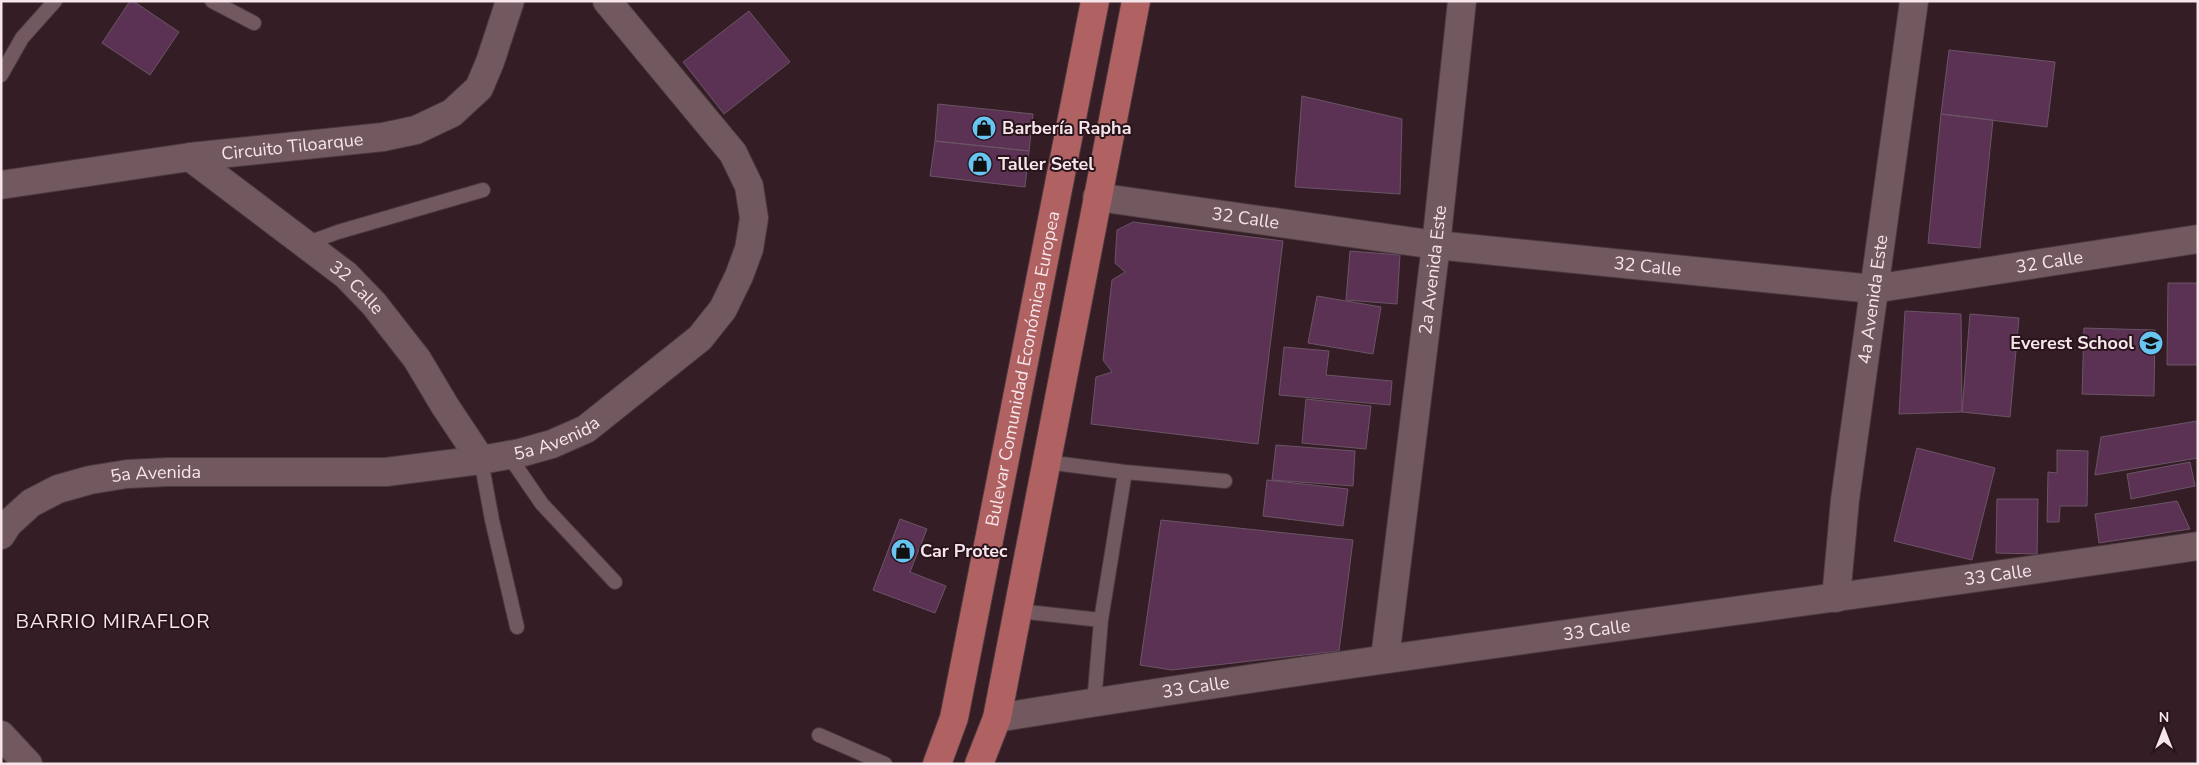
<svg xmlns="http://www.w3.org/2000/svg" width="2199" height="765" font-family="'Nunito Sans',sans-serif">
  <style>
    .building { fill: #5b3254; stroke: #6a5565 }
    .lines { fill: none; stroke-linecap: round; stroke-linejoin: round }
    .lane-casing { stroke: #4a383f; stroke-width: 16 }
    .street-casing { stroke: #4a383f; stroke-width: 30 }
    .primary-casing { stroke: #4a383f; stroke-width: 30 }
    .lane { stroke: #72585f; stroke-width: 14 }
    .street { stroke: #72585f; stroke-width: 28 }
    .primary { stroke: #af6261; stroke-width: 28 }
    .labels { text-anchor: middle; stroke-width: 4; stroke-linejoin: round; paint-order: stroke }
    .poi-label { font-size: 18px; font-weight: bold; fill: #f6e6eb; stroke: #29141b; text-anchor: start }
    .street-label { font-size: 18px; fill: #f6e6eb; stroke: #29141b }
    .quarter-label { font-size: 20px; letter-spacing: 1px; fill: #f6e6eb; stroke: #29141b }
  </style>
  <rect width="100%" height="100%" fill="#341d24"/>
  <path class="building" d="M130 1H133L179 32 150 75 102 43Z
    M749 11 790 62 724 114 683 62Z
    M1949 50 2055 62 2047 127 1941 114Z
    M1302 96 1402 119 1400 194 1295 187Z
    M938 104 1033 114 1029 151 935 141Z
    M1941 114 1993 120 1980 248 1928 243Z
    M935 141 1029 151 1025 187 930 176Z
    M1133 222 1283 241 1258 444 1091 424 1096 377 1112 372 1103 360 1112 280 1125 272 1115 263 1117 230Z
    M1350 251 1400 255 1397 304 1346 300Z
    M2168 283H2198V365H2167Z
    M1317 296 1381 307 1373 354 1308 343Z
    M1905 311 1961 314 1962 412 1899 414Z
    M1970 314 2019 318 2010 417 1962 412Z
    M2084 328 2155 330 2154 396 2082 394Z
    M1284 347 1329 351 1326 375 1392 381 1390 405 1279 395Z
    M1306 399 1371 406 1366 449 1302 443Z
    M2197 421 2198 458 2095 475 2101 437Z
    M1276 445 1355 451 1353 486 1272 480Z
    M1917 448 1995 468 1972 560 1894 541Z
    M2057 450 2088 451 2087 506H2060L2059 522H2047L2048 472 2057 473Z
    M2190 462 2195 486 2131 499 2127 474Z
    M1267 480 1348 489 1343 526 1263 516Z
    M1997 499H2038L2037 554 1996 553Z
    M2177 501 2190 529 2099 543 2095 514Z
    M900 519 927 529 910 572 946 586 935 613 873 590Z
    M1161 520 1353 540 1339 651 1172 670 1140 665Z"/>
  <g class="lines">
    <defs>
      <path id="lane" d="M212 1 254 23
        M1 75 22 38 55 1
        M305 244 338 232 483 190
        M509 456 542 504 615 582
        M481 460 492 520 517 627
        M1046 462 1125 472
        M1018 611 1101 620
        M1094 703 1101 620 1125 472 1225 481
        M819 735 885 764"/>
      <g id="street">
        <path id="s1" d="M190 157 346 275 374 304 417 359 445 406 481 460"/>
        <path id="s2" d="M1 185 190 157 383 137 416 130 452 113 479 88 490 62 510 1"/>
        <path id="s3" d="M1097 197 1436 245 1873 289 2198 239"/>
        <path id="s4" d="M1 535 8 524 31 503 58 489 90 480 127 474 168 472H386L481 460 520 453 552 444 586 429 700 338 723 309 739 276 749 249 754 218 749 186 733 153 607 1"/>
        <path id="s5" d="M1836 598 1845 500 1914 1"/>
        <path id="s6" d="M1385 658 1436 245 1462 1"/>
        <path id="s7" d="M997 718C1396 653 1798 605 2198 546"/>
        <path d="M1 735 28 764"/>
      </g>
      <g id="primary">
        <path id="s8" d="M937 764 954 718 1095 1"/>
        <path d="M979 764 997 718 1136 1"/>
      </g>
    </defs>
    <use href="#lane" class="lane-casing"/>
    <use href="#street" class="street-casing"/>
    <use href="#primary" class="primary-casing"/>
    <use href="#lane" class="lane"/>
    <use href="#street" class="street"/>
    <use href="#primary" class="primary"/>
  </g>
  <defs>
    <symbol id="shop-disc" viewBox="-11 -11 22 22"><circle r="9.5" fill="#68c4f0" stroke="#29141b"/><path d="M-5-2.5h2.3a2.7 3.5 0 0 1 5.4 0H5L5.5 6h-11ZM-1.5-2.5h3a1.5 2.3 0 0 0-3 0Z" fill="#111"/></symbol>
    <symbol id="school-disc" viewBox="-11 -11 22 22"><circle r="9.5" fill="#68c4f0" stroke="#29141b"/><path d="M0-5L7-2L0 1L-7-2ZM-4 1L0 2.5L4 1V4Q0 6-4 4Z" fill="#111"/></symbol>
  </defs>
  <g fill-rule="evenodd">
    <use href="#shop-disc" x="970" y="114" width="28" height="28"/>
    <use href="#shop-disc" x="966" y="150" width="28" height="28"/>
    <use href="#school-disc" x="2137" y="329" width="28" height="28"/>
    <use href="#shop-disc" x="889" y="537" width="28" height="28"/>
  </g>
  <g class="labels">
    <g class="poi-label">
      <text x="1002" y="134">Barbería Rapha</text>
      <text x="998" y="170">Taller Setel</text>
      <text x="2134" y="349" text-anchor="end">Everest School</text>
      <text x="920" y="557">Car Protec</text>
    </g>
    <g class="street-label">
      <text dy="6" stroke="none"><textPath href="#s2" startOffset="294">Circuito Tiloarque</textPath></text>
      <text dy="6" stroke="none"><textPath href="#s3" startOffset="150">32 Calle</textPath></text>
      <text dy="6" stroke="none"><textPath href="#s3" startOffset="960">32 Calle</textPath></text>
      <text dy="6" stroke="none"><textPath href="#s3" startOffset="555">32 Calle</textPath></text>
      <text dy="6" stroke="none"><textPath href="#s6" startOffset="391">2a Avenida Este</textPath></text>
      <text dy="6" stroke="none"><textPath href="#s1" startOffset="212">32 Calle</textPath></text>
      <text dy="6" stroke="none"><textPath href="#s5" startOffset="301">4a Avenida Este</textPath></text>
      <text dy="6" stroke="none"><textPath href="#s8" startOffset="405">Bulevar Comunidad Económica Europea</textPath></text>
      <text dy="6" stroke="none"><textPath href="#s4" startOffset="579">5a Avenida</textPath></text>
      <text dy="6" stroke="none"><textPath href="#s4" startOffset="174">5a Avenida</textPath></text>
      <text dy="6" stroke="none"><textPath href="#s7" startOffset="1011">33 Calle</textPath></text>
      <text dy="6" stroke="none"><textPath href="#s7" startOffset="606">33 Calle</textPath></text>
      <text dy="6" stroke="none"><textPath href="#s7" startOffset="201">33 Calle</textPath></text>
    </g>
    <g class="quarter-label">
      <text x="113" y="628">BARRIO MIRAFLOR</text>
    </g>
  </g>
  <rect width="2199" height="765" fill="none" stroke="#f6e6eb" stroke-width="5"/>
  <g transform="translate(2164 730)" stroke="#29141b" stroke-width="4" paint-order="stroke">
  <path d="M0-4L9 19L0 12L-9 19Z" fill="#f6e6eb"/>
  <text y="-8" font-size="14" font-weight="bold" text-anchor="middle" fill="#f6e6eb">N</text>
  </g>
</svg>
